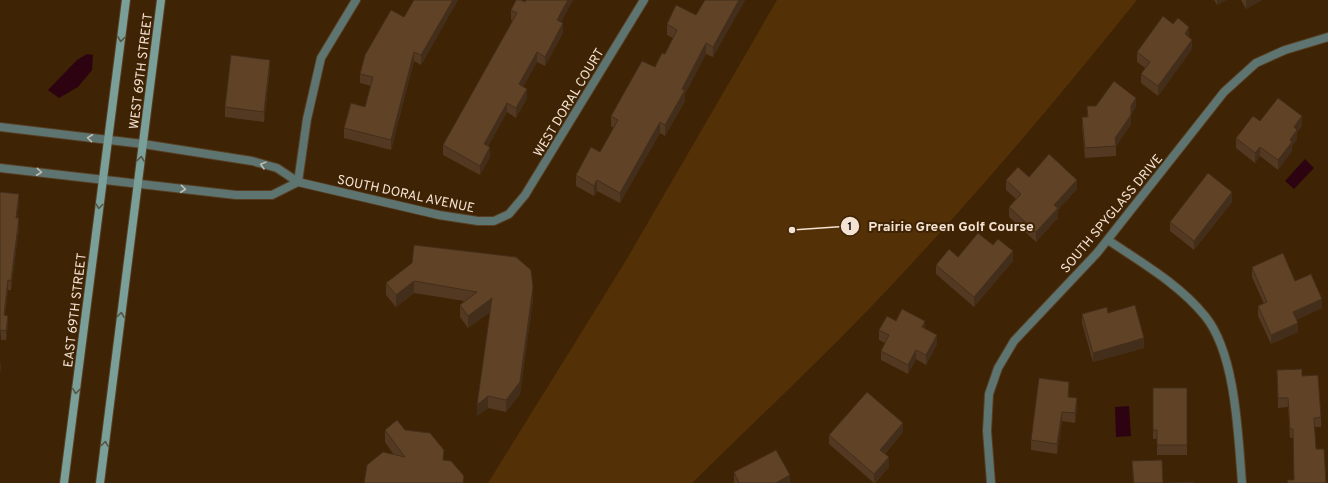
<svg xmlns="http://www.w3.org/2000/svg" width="1328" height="483" font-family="Overpass,sans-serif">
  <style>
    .green { fill: #533006 }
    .water { fill: #2d0312 }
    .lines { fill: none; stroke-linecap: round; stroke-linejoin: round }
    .street-casing { stroke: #573e22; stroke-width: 10 }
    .secondary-casing { stroke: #573e22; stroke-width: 10 }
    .street { stroke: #5e7470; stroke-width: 8 }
    .secondary { stroke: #7a9e98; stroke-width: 8 }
    .wall { fill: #533921 }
    .shaded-wall { fill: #432e1b }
    .building { fill: #604226; stroke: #432e1b }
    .oneway { stroke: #565440 }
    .oneway2 { stroke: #c0bcb0 }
    .labels { text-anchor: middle; stroke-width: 4; stroke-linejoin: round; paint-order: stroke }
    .street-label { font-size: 13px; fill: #f4e2d2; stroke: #3e2305 }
    .leader { fill: none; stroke: #f4e2d2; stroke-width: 1.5 }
    .callout-dot { fill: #f4e2d2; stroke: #3e2305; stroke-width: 1.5 }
    .mark-label { font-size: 12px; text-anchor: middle; font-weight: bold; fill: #111 }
    .callout-label { font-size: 14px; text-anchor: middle; font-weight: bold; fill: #f4e2d2; stroke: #3e2305; stroke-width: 4; stroke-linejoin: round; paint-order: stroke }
  </style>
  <rect width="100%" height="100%" fill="#3e2305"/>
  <path class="green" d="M777 0H1137C1052 106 963 211 869 309 812 368 751 425 692 483H488L625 262Z"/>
  <path class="water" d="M87 54 93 55 92 70 78 87 59 98 48 90 77 60Z
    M1305 159 1314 168 1294 189 1285 181Z
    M1129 406 1131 436 1116 437 1115 407Z"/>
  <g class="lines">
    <defs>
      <path id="street" d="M0 127 143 144 252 161 277 168 298 182 439 215 478 221H494L509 214 525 195 644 0
        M0 168 236 195H272L298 182
        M298 182 307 119 321 58 356 0
        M1108 240C1142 263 1179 284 1205 316 1236 354 1238 435 1242 483
        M991 483 987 431 989 394 998 368 1014 341 1097 253 1224 92 1256 63 1285 50 1328 37"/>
      <path id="secondary" d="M64 483 126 0
        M100 483 161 0"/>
    </defs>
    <use href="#street" class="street-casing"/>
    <use href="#secondary" class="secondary-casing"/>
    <use href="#street" class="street"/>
    <use href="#secondary" class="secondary"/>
  </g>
  <path class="wall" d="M458 0 421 65 414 61 391 150 344 138V128L365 107 371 86 360 83V74L404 17Z
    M526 0H573L561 22 563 33 545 66 537 62 523 87 527 98 516 118 507 112 488 146 490 157 480 175 443 155V145L513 21 511 20V10L525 2Z
    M705 0H745L713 57 706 54 685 94V101L665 136 660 133 620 203 597 191 594 196 576 186V175L600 152 614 128 611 126V116L655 67 665 54 673 38 667 35V24L696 15Z
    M1214 0H1226L1217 5Z
    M1241 0H1262L1246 9Z
    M1189 37 1192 49 1158 96 1141 83V74L1145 68 1137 62V52Z
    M270 69 264 122 225 117V107Z
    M1087 106 1136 107 1131 114V124L1116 146V156L1085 158 1082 127V117H1087Z
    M1260 121 1302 126 1297 132V139L1292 146V151L1278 170 1260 156 1255 163 1236 148V138Z
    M1029 177 1077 189 1058 210V218L1036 242 1009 217V207L1016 199 1006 190V180Z
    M0 192 19 203 17 218 19 228 11 290H8L5 315 8 325 6 340H1Z
    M1232 202 1194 250 1170 231V222Z
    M958 257 1013 261 974 307 936 274V265Z
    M412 263 533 299 520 394 506 412 488 408 477 416 490 312 468 328 460 317V305L464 301 414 293 396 307 386 295V283Z
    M1252 267 1295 281 1322 308 1296 320 1298 332 1271 344 1258 316V306L1264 304 1252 277Z
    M1108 313 1144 348 1093 362 1082 323V314Z
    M896 321 925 329 937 344 926 365 916 359 908 374 881 360V351L885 343 879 340V330Z
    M1277 370 1302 376 1321 417V427H1314L1293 438H1290L1288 407 1278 408Z
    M1153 388H1187V455H1157V439H1153Z
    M1069 392V397L1077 408 1075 423 1062 421 1057 454 1031 450V440Z
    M385 430H405L444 460 464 483 394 455 385 442Z
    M903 432 885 454 889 467 875 483H874L829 444V435Z
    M1132 461 1163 483H1133Z
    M734 472 790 483H734Z"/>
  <path class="shaded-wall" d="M453 0H458L421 65V55Z
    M568 0H573L557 30V20Z
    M739 0H745L713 57V47Z
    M1217 0H1226L1217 5Z
    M1246 0H1262L1246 9Z
    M563 23V33L545 66V57Z
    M1189 27V37L1185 43V34Z
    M1192 40V49L1158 96V86Z
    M706 43V54L685 94V101L665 136V125L682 89Z
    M414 52V61L391 150V140Z
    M537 52V62L519 94V84Z
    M270 60V69L264 122V112Z
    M527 89V98L516 118V108Z
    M1136 98V107L1131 115V106Z
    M507 103V112L484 154V144Z
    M1131 115V124L1116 146 1115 138Z
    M1302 116V126L1297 132V139L1292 146V151L1278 170V160L1290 140 1294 127Z
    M660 122V133L620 203V193Z
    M490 147V157L480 175V166Z
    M1260 147V156L1255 163V153Z
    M597 180V191L594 196V186Z
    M1077 180V189L1058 210V218L1036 242V232L1054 205Z
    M1232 192V202L1194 250V241Z
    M19 194V203L16 228V218Z
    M19 218V228L11 290V281Z
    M1013 251V261L974 307V297Z
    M8 280V290L4 325V315Z
    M414 281V293L396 307V295Z
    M533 287V299L520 394 506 412V400Z
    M492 298V310L468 328V316Z
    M1322 299V308L1293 321V312Z
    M8 316V325L6 340V331Z
    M925 321V330L922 327Z
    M1298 323V332L1271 344V335Z
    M937 335V344L926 365V355Z
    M1144 338V348L1093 362V353Z
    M916 350V359L908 374V365Z
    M1 360V369L0 375V365Z
    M1069 382V392L1068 406V397Z
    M488 396V408L477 416V405Z
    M1077 398V408L1075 423V413Z
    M1062 412V421L1057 454V444Z
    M903 423V432L880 459V450Z
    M889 457V467L874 483V474Z
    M790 475V483H776Z"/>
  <path class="building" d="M414 0H453L421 55 414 52 391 140 344 128 351 103 365 107 373 77 360 74 365 55 391 10 404 17Z
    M516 0H521L525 2 526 0H568L557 20 563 23 545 57 537 52 519 84 527 89 516 108 507 103 484 144 490 147 480 166 443 145 517 13 511 10Z
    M705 0H739L713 47 706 43 682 89 685 90 665 125 660 122 620 193 597 180 594 186 576 175 591 147 600 152 618 120 611 116 642 61 655 67 662 53 665 54 677 30 667 24 676 5 696 15Z
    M1163 16 1173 24 1178 18 1189 27 1185 34 1192 40 1158 86 1141 74 1150 62 1137 52Z
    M231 55 270 60 264 112 225 107Z
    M1114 81 1136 98 1131 106V115L1115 138 1116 146 1085 148 1082 117H1088L1087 106H1096Z
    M1278 98 1302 116 1294 127 1297 130 1290 140 1292 142 1278 160 1260 147 1255 153 1236 138 1253 116 1260 121Z
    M1049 154 1077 180 1054 205 1058 208 1036 232 1009 207 1021 194 1006 180 1018 167 1029 177Z
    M1208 173 1232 192 1194 241 1170 222Z
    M0 192 19 194 16 218H19L11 281 8 280 4 315 8 316 6 331 1 330 0 335Z
    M978 233 993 245 998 239 1013 251 974 297 936 265 949 249 958 257Z
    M414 245 516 257 531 270 533 287 520 382 506 400 488 396 477 405 492 298 468 316 460 305 477 292 414 281 396 295 386 283 412 263Z
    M1283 253 1295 281 1311 274 1322 299 1293 312 1298 323 1271 335 1258 306 1267 302 1252 267Z
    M1135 305 1144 338 1093 353 1082 314 1107 307 1108 313Z
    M902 309 925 321 922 327 937 335 926 355 916 350 908 365 881 351 889 335 879 330 887 316 896 321Z
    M1302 369V376L1318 375 1321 417 1314 418 1316 449H1324L1326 483H1288L1287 480H1294L1293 429H1290L1288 398H1278L1277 370Z
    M1039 378 1069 382 1068 397 1077 398 1075 413 1062 412 1057 444 1031 440Z
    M1153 388H1187V445H1157V430H1153Z
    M867 392 903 423 880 450 889 457 874 474 829 435Z
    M397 420 405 430 430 433 444 450 443 460 451 461 464 476 463 483H364L367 465 383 452 405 457 385 430Z
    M776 450 790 475 776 483H739L734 472Z
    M1162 460 1163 483H1134L1132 461Z
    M1193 482V483H1168Z"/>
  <defs><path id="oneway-chevron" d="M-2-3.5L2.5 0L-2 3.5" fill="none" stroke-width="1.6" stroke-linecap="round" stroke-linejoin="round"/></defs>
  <g class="oneway">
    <use href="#oneway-chevron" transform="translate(121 39) rotate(97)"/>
    <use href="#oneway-chevron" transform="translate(141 159) rotate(-83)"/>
    <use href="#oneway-chevron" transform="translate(99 206) rotate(97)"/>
    <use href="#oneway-chevron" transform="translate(121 315) rotate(-83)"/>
    <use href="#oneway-chevron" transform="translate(76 391) rotate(97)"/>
    <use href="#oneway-chevron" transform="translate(105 444) rotate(-83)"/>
  </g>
  <g class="oneway2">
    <use href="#oneway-chevron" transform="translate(90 138) rotate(-173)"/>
    <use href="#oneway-chevron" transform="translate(263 165) rotate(-165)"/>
    <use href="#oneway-chevron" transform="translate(39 172) rotate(6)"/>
    <use href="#oneway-chevron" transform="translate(183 189) rotate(6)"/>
  </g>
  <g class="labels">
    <g class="street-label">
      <text transform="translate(140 71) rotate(-83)" y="5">WEST 69TH STREET</text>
      <text transform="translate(568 102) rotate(-59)" y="5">WEST DORAL COURT</text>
      <text transform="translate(406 193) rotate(12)" y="5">SOUTH DORAL AVENUE</text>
      <text transform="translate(1111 213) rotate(-50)" y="5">SOUTH SPYGLASS DRIVE</text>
      <text transform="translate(74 310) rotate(-83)" y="5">EAST 69TH STREET</text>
    </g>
  </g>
  <path class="leader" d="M792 230L850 226"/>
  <g class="callout-dot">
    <circle cx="792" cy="230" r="4"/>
    <circle cx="850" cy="226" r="10"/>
  </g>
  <g class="mark-label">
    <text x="850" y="230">1</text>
  </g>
  <g class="callout-label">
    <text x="951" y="231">Prairie Green Golf Course</text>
  </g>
</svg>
